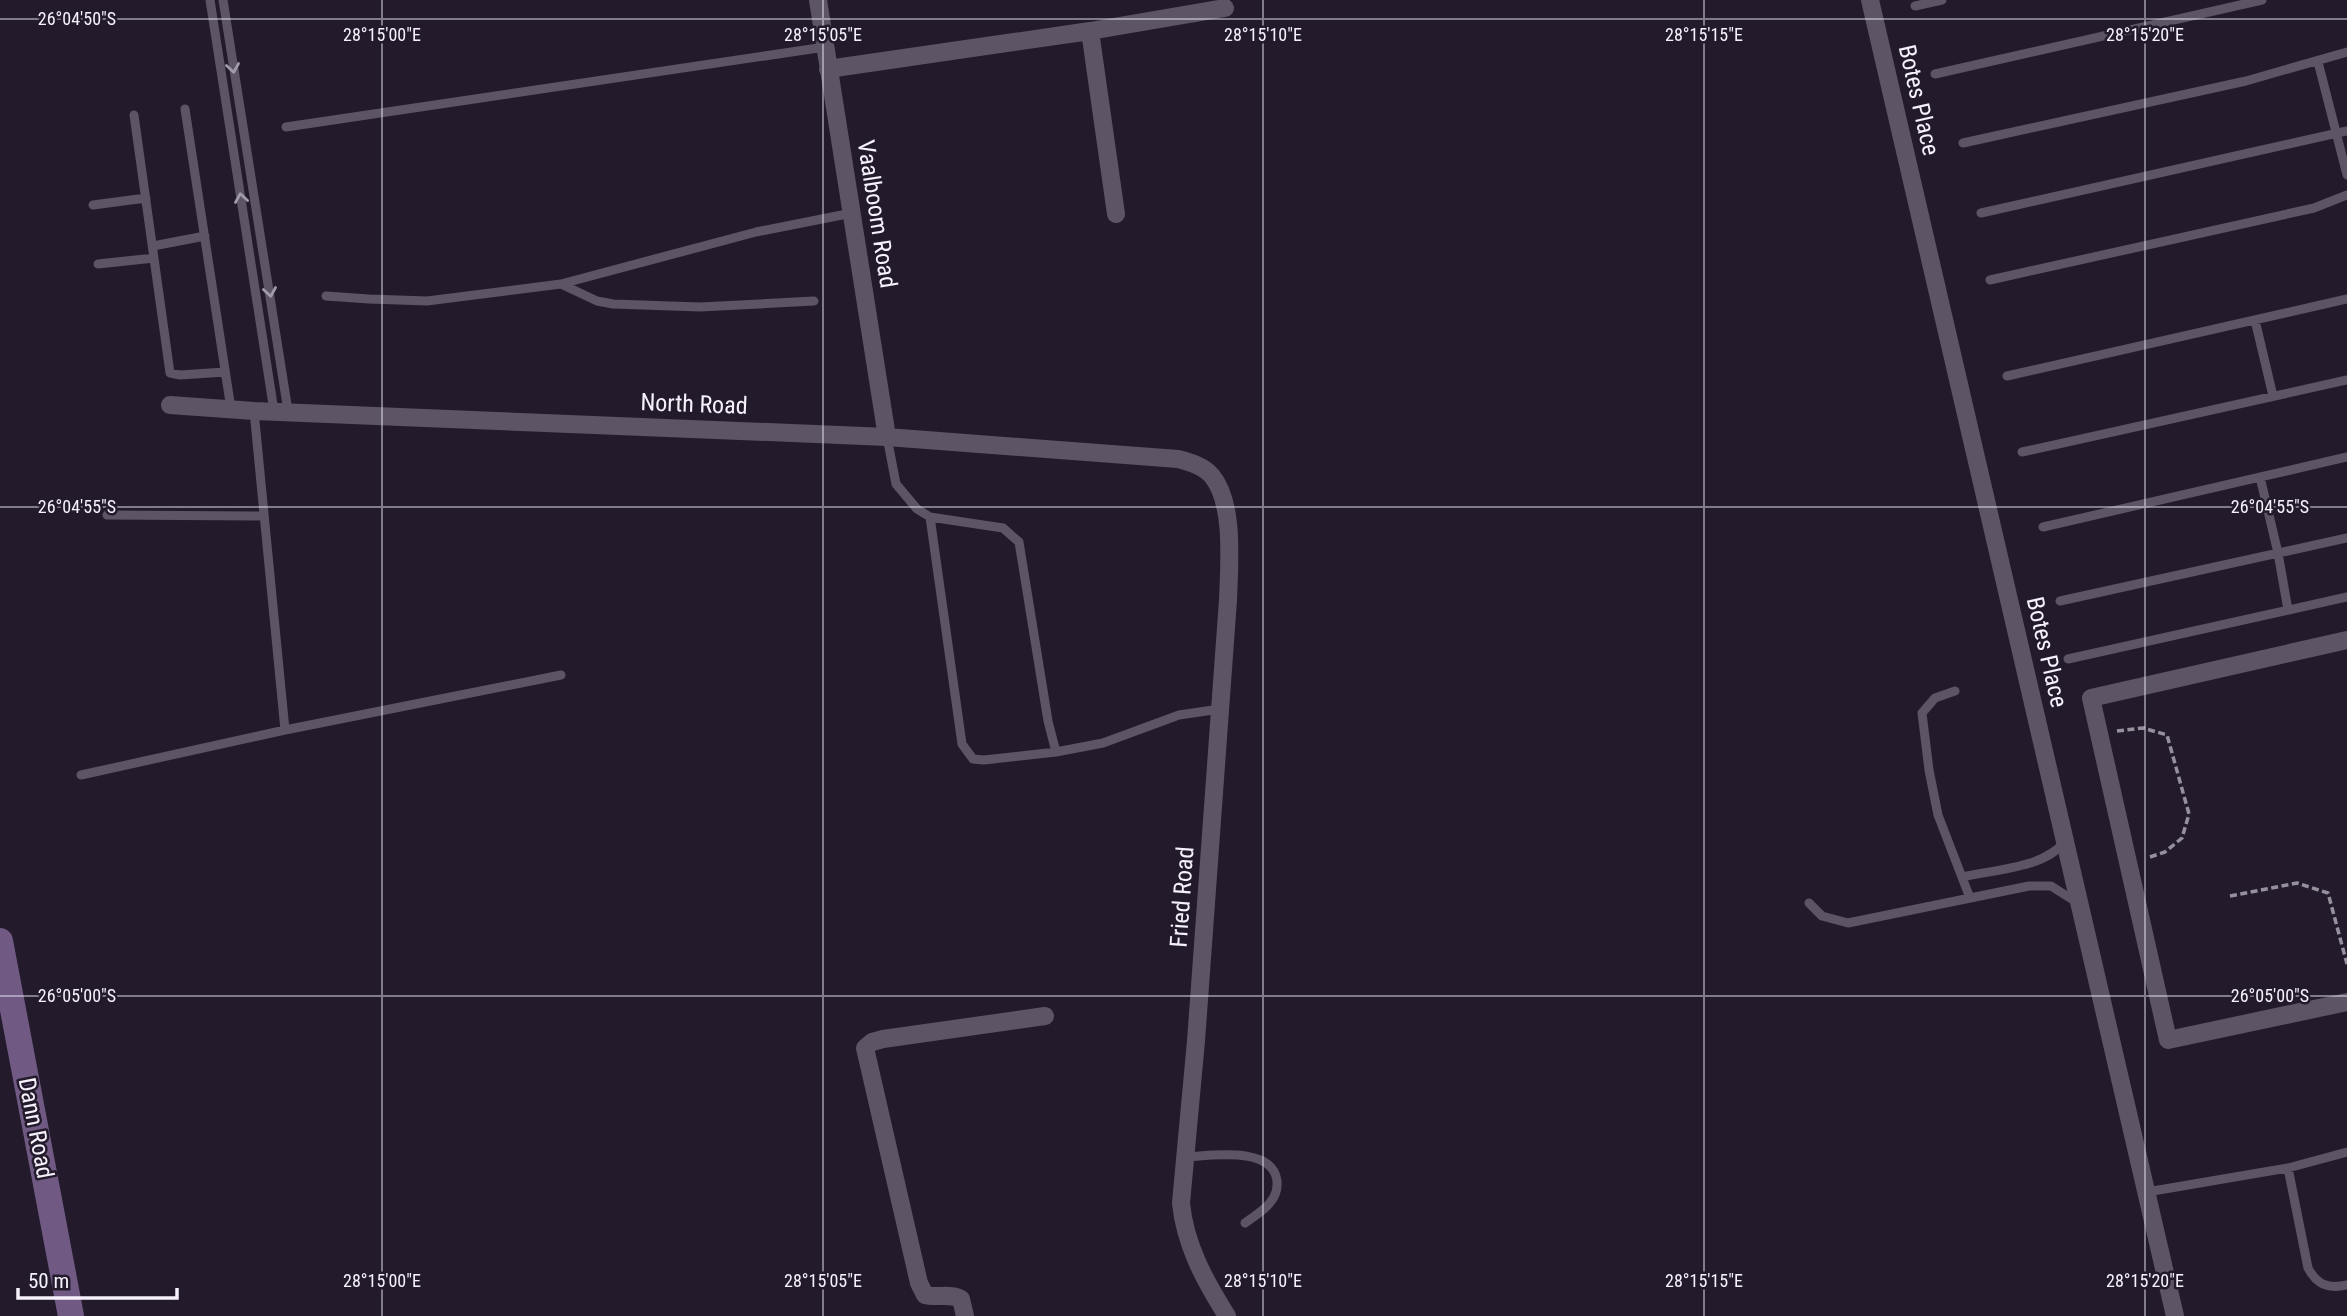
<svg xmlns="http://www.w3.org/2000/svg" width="2347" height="1316" font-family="'Roboto Condensed',sans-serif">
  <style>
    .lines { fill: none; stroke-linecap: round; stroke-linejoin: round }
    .path { stroke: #96909d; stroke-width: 3.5; stroke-dasharray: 7 3.5; stroke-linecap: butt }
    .service { stroke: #5d5466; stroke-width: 9 }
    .minor { stroke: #5d5466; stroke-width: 18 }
    .secondary { stroke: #705a84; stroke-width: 26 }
    .oneway { stroke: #a29baa }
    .ticks { fill: none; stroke: #f6f1fc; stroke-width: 2; stroke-opacity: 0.45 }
    .labels { text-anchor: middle; stroke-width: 5; stroke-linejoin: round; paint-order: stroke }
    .street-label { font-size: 24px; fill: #f6f1fc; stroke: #231b2b }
    .ticks-label { font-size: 18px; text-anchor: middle; fill: #f6f1fc; stroke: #231b2b; stroke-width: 5; stroke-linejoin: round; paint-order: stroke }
  </style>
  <rect width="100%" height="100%" fill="#231b2b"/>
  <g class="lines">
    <path class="path" d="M2117 731 2143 728 2167 735 2189 814 2182 838 2165 852 2147 858
      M2230 896 2297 883 2328 893 2347 964"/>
    <path class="service" d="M210 0 274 411
      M223 0 288 411
      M1915 6 1942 0
      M2318 62 2347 175
      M1935 74 2262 0
      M185 109 231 409
      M134 115 170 373 180 375 225 372
      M286 127 825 47
      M1963 143 2246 81 2347 52
      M93 205 146 198
      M1981 213 2347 131
      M153 246 205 236
      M98 264 154 258
      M1990 280 2314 208 2347 195
      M561 284 597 301 613 304 700 307 814 301
      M326 296 369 299 427 301 561 284 756 232 852 213
      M2255 320 2273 396
      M2007 376 2347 299
      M254 411 285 730
      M887 437 896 484 917 509 930 517 1003 528 1019 542 1048 721 1056 752 1103 743 1179 715 1220 709
      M2022 452 2347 380
      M2260 477 2278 553 2288 610
      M107 515 264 516
      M930 517 962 744 973 759 984 760 1056 752
      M2043 527 2347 457
      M2060 601 2347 538
      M2068 659 2347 597
      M1955 691 1935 698 1922 713 1929 770 1938 815 1970 898
      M81 775 285 730 561 675
      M1962 877C1992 870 2045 868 2064 842
      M1809 903 1822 916 1848 923 2029 886H2051L2078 903
      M1184 1157C1209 1156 1273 1145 1277 1181 1279 1202 1260 1212 1245 1223
      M2288 1168 2308 1268C2317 1285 2328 1289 2347 1285
      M2147 1192 2288 1168 2347 1152"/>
    <path class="minor" d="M818 0 887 437
      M1870 0 2175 1316
      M1090 31 1116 214
      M828 69 1090 31 1225 8
      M170 405 254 411 887 437 1178 459C1190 462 1204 466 1212 476 1235 504 1229 566 1228 600L1196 1041 1181 1203C1185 1245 1205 1281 1227 1316
      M2347 640 2091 698 2168 1040 2347 1002
      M965 1316 961 1299C952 1293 936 1298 925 1295L919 1283 865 1048 872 1042 883 1039 1045 1016"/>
    <path class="secondary" d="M0 941 71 1316"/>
  </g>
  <defs><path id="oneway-chevron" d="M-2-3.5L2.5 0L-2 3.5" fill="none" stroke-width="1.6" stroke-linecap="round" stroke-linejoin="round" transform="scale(1.75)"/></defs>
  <g class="oneway">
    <use href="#oneway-chevron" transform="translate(233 68) rotate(81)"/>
    <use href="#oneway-chevron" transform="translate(241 198) rotate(-99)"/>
    <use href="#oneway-chevron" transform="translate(270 292) rotate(81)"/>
  </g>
  <path class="ticks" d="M382 0V1316M823 0V1316M1263 0V1316M1704 0V1316M2145 0V1316M0 19H2347M0 507H2347M0 996H2347"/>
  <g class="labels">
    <g class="street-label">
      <text transform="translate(1919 100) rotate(77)" y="8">Botes Place</text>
      <text transform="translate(877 214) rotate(81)" y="8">Vaalboom Road</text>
      <text transform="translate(694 404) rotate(2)" y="8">North Road</text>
      <text transform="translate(2047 652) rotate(77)" y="8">Botes Place</text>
      <text transform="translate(1182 897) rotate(-86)" y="8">Fried Road</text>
      <text transform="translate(36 1128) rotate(79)" y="8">Dann Road</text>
    </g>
  </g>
  <g class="ticks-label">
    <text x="77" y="25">26°04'50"S</text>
    <text x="382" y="41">28°15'00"E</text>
    <text x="823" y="41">28°15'05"E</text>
    <text x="1263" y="41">28°15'10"E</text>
    <text x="1704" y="41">28°15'15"E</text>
    <text x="2145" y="41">28°15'20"E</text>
    <text x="77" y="513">26°04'55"S</text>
    <text x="2270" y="513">26°04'55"S</text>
    <text x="77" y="1002">26°05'00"S</text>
    <text x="2270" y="1002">26°05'00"S</text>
    <text x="382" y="1287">28°15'00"E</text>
    <text x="823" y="1287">28°15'05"E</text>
    <text x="1263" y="1287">28°15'10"E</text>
    <text x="1704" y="1287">28°15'15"E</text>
    <text x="2145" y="1287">28°15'20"E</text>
  </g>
  <path d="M18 1288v10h159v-10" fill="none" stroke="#f6f1fc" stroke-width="3.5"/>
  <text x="28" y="1288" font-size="21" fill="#f6f1fc" stroke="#231b2b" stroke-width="5" paint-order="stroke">50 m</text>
</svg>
